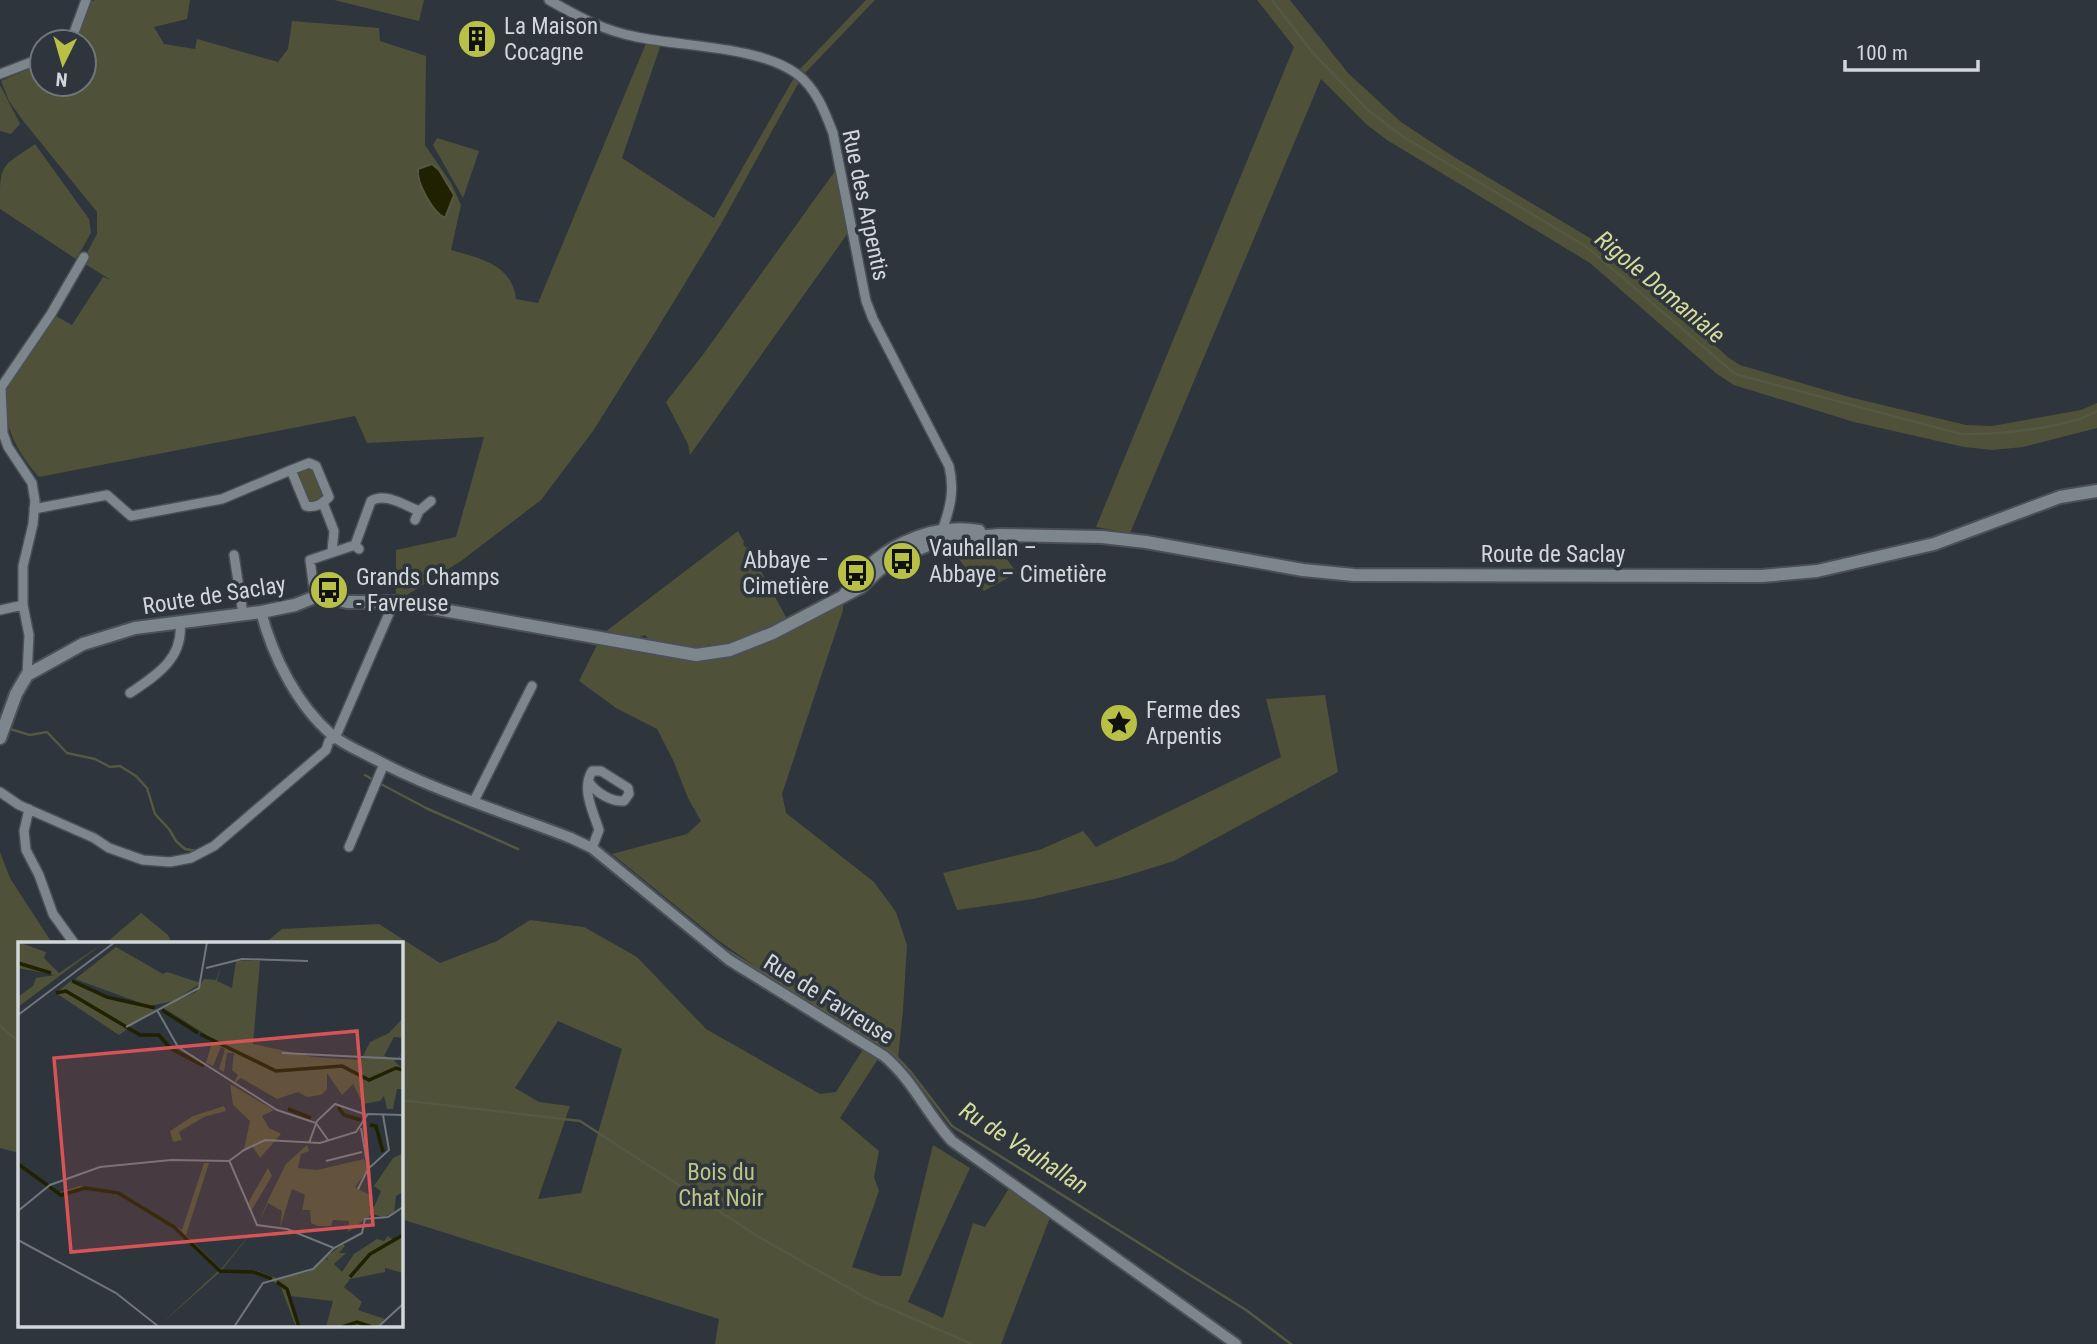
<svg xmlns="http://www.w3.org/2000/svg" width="2097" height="1344" font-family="'Roboto Condensed',sans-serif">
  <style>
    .green { fill: #4f5238; fill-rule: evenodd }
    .water { fill: #202100; stroke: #555842; stroke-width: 2 }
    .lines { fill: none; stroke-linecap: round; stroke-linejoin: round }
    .stream { stroke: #555842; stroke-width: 2.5 }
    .minor-casing { stroke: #4b5057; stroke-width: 12 }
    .tertiary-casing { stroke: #4b5057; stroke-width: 14 }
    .secondary-casing { stroke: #4b5057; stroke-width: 16 }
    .minor { stroke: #7d858d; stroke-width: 9 }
    .tertiary { stroke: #7d858d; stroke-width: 10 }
    .secondary { stroke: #7d858d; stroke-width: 12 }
    .labels { text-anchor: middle; stroke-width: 7; stroke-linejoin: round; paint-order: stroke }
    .poi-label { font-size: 23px; fill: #d2d7db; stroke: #2e353c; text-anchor: start }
    .street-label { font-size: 23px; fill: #d2d7db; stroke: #2e353c }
    .park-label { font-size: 23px; fill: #bec484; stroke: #2e353c }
    .water-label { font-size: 24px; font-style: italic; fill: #d5db9a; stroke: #2e353c }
    .inset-river { fill: none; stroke: #202100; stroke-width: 3.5 }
    .inset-road { fill: none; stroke: #70767c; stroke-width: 2 }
    .view { fill: #d55455; fill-opacity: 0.15; stroke: #d55455; stroke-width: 3.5 }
    .inset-edge { fill: none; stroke: #d2d7db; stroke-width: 3.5 }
  </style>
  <rect width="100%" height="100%" fill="#2e353c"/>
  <path class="green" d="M95 0H190L187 19 154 27 164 44 195 49 197 39 278 62 288 49 292 21 379 28 380 41 426 56 425 145 451 183 461 205 451 250C479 258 512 264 516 299L538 303 647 41 661 44 622 158 714 218 795 76 799 82 721 224 654 334 593 431 541 500 461 561 407 595 396 596V550L456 537 484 437 367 443 355 416 39 477C18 453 0 423 6 389 10 375 44 330 54 315L72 325 103 277 111 280 82 262 97 234V212L24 122 9 101 1 81 42 63V84H84V42H73L77 38 90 2Z
    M334 0H424L419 21Z
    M866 0H875L805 73 800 69Z
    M1257 0H1290L1348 73 1401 122 1454 157 1605 247 1729 358 1740 365 1849 397 1966 425 1992 426 2081 410 2097 403V428L2023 447 1992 450 1964 447 1854 422 1734 385 1717 374 1590 263 1387 140 1366 124 1321 79 1130 533 1096 527 1294 47Z
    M0 85 20 124 11 134 0 131Z
    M437 138 479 151 463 198 433 145Z
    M35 144 89 219 91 233 76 259 0 209C0 163 0 168 35 144Z
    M835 171 848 233 690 455 688 444 666 402 702 356Z
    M307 467 314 468 324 491 321 500 314 503 307 502 296 475Z
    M738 531 744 542 743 544 746 548 748 547 787 619 738 640 713 647 708 644 706 648H702L649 640 645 635 637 638 605 632Z
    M994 542 1017 573 984 591 947 544Z
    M843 604V610L782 794 786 813 874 882 896 912 907 945 903 1010 898 1058 810 1004 719 941 612 854 687 834 701 821 688 798 673 760 657 729 616 708 579 681 598 643 695 653 799 624Z
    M1325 695 1338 772 1174 861 1116 879 1033 899 957 910 943 873 1039 850 1083 831 1096 847 1281 757 1266 699Z
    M0 852 10 878 52 943H19V1153L0 1148Z
    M141 913 168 935 172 943H106Z
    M530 920 584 927 637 957 706 1029 820 1094 836 1092 864 1048 878 1059 840 1118 879 1151 874 1177 879 1191 852 1267 881 1276H901L933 1145 970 1168 908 1302 943 1318 973 1223 985 1227 1008 1190 1020 1193 1051 1215 1001 1344H715L719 1319 401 1219V943H265L282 929 379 924 440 963 497 941ZM558 1021 622 1049 581 1193 538 1199 570 1106 539 1102 515 1088Z"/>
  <path class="water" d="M432 164 439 170 454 195 445 218C433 213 416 182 418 169Z"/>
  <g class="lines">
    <path class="stream" d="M1272 0 1312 52 1369 111 1402 136 1587 247 1735 374 1961 434C1995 435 2069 428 2097 411
      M10 729 30 735 47 732 67 753 95 759 110 767 120 766 136 776 147 788 155 814 169 829 176 841 185 849 197 851
      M365 775 373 780
      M379 783 426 808 518 849
      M619 863 680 913
      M720 946 893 1053 910 1071 952 1126 1246 1310 1291 1344
      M0 1026 19 1042
      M401 1100 580 1121 759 1237 870 1300 972 1344"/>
    <defs>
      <path id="minor" d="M549 0C577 16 604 31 637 37 684 47 759 46 797 74 816 88 825 112 833 133L866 301 873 319 949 466C955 491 950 508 942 531
        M68 42 72 38 86 0
        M0 74 42 58
        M1 388 3 433 8 447 32 483 35 501 33 524 23 566V605L29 635 27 675
        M0 389 51 314 84 257
        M309 463 316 466 329 497C322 504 316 508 306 506L291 470Z
        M323 503 334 531 332 551
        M34 509 107 495 131 516 222 499 291 470
        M415 520 419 511 431 501
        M355 545 371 501C385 492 404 505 419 511
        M234 555 243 614
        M315 597 310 560 355 545 359 549
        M0 610 23 605
        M130 693C157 675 184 658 180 622
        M589 782C596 793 612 802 624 801L629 794 628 788 601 771H592C581 789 593 811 599 830L592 848
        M0 792 19 805 94 838 109 848 143 860 170 862 191 858 214 846 326 750 329 741 335 738 394 602
        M474 801 532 686
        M29 809 24 831 26 850 39 875 53 914 74 943
        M349 847 384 764"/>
      <path id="tertiary" d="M261 612C273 657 297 705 332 735 343 744 357 750 369 756 433 791 504 812 571 838L592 848 729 960 884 1056C912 1079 927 1114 952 1141L1236 1344"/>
      <path id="secondary" d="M845 594C873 551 928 522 979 531
        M0 738 16 694 27 675 83 644 135 628 261 612 295 605 315 597 329 598 347 602H398L696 655 730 650 773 633 861 587 879 570 898 557 936 542 962 538 1000 535 1102 537 1146 542 1303 570 1354 575 1762 576 1817 571 1934 544 2060 497 2097 491"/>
    </defs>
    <use href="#minor" class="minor-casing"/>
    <use href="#tertiary" class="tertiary-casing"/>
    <use href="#secondary" class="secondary-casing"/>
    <use href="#minor" class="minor"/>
    <use href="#tertiary" class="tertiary"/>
    <use href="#secondary" class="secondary"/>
  </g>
  <defs>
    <symbol id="building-disc" viewBox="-11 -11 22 22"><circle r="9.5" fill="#b9c046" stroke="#2e353c"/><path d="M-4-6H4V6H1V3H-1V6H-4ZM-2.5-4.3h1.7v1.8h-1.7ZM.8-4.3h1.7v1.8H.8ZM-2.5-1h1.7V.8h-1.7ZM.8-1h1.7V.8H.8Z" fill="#111"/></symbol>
    <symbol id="bus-disc" viewBox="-11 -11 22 22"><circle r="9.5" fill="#b9c046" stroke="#2e353c"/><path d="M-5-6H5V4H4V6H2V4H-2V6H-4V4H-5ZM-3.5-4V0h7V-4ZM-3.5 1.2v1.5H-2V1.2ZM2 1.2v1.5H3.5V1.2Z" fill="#111"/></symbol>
    <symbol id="sight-disc" viewBox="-11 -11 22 22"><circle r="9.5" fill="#b9c046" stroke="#2e353c"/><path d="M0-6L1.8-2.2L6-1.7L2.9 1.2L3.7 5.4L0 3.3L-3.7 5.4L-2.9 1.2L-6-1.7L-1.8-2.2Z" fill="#111"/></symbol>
  </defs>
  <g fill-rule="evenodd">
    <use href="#building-disc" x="455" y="17" width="44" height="44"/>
    <use href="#bus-disc" x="880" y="539" width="44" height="44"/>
    <use href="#bus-disc" x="834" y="551" width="44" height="44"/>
    <use href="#bus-disc" x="307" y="568" width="44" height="44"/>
    <use href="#sight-disc" x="1097" y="701" width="44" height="44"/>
  </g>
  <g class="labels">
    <g class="poi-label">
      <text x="504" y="34">La Maison<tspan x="504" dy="26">Cocagne</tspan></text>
      <text x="929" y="556">Vauhallan –<tspan x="929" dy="26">Abbaye – Cimetière</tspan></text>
      <text x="829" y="568" text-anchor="end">Abbaye –<tspan x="829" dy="26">Cimetière</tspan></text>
      <text x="356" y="585">Grands Champs<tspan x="356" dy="26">- Favreuse</tspan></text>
      <text x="1146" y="718">Ferme des<tspan x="1146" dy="26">Arpentis</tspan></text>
    </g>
    <g class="street-label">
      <text transform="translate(866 205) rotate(78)" y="8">Rue des Arpentis</text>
      <text x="1553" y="562">Route de Saclay</text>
      <text transform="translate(214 595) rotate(-9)" y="8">Route de Saclay</text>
      <text transform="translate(829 999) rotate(32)" y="8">Rue de Favreuse</text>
    </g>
    <g class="park-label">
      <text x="721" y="1180">Bois du<tspan x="721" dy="26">Chat Noir</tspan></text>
    </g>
    <g class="water-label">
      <text transform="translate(1660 287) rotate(40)" y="8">Rigole Domaniale</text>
      <text transform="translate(1024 1148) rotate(33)" y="8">Ru de Vauhallan</text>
    </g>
  </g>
  <g transform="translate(18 942)">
    <rect width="385" height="385" fill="#2e353c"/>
    <path d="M0 0 28 10 26 16 41 31 87 0 0 65V55L15 44 18 36 37 33 0 26ZM98 5 145 32 149 30 183 41 156 59 131 64 57 37ZM218 19H242L235 102 296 115 343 118 352 100 371 91 385 76V96L376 95 366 114 379 117 385 109 381 116 376 119 385 127V147H379L375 167H369L366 154 362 159 345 162 335 142 324 153 309 131V147L303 153 289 155 280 150 259 157 223 136 215 142 220 133 214 128 216 111H209L206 130 201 127 207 107 203 105 195 124 188 121 195 97 144 65 178 50 186 37 198 38 203 24 199 39 214 46ZM54 38 94 56 138 67 101 93 38 51ZM212 142 256 168 244 174 251 186 263 192 242 216 234 204 226 207 232 179 215 163ZM206 164 208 169 186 175 161 190 164 198 155 200 152 189 175 174ZM289 203 291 209 283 212 280 226 299 228 346 217 350 228 337 245 355 255 351 266 356 265 363 249 356 244 375 216 385 211V250L378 254 376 271 365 275 354 272 330 290 331 279 315 278 313 284H300L293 281 292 268H284L287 253 274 247 262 286 264 269 250 261 240 282 251 256 268 222ZM186 221H191L168 293 203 327 239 284 204 328H237L258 336 290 330 307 316 311 319 308 315 325 302 327 304 321 311H328L316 322 324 330 336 312 359 297 366 299 370 294 375 298 385 293V331L367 326V330L332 337 326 345 344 360 340 368 367 377 359 385H308L315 359 272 354 276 375 283 385H278L262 343 236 331 202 330 142 383 200 329 155 286 100 253 66 247 42 254 30 245 42 250 62 244 100 250 164 288ZM250 226 254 234 233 269 230 261Z" fill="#4f5238"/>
    <path class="inset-river" d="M0 21 33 31M54 39 89 55 137 66M38 51 48 49 122 93H141L152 106 186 124M144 68 180 91M182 92 258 129 324 124 351 138 378 126 385 128M320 165 326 173 343 178M270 167 293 176M352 183 358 184 365 210M0 222 43 253 67 246 100 251 156 285 202 329 236 330 254 337M332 335 352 312 385 293M259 340 269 347 281 385M324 385 339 380 354 385"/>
    <path class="inset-road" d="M188 26 224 17 290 19M139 68 160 105 259 168 298 181 310 198M0 73 97 0M108 85 181 46 189 0M264 111 385 117M343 186 350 227M291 201 299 179 317 162 349 173M224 209 247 198 302 201 338 190 350 172 385 173M211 218 239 283 269 287 316 306M308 219 344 210M340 247 350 227 371 208 365 173M0 269 32 243 82 225 153 218 211 219 226 208M0 298 98 351 141 385M216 385 245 341 295 327 316 306 344 291 347 277 370 275 385 265M360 385 385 362"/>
    <path class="view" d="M339 89 355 283 53 310 36 116Z"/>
    <rect width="385" height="385" class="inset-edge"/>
  </g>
  <g transform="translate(63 63) rotate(185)"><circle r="33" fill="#2e353c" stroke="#70767c" stroke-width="2"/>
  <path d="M0-5L12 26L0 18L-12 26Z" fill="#b9c046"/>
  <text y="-10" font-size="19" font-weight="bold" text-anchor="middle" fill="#d2d7db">N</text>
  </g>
  <path d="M1845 60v10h133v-10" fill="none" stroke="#d2d7db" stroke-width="3.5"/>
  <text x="1856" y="60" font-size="21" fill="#d2d7db" stroke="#2e353c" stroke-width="5" paint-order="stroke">100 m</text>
</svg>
